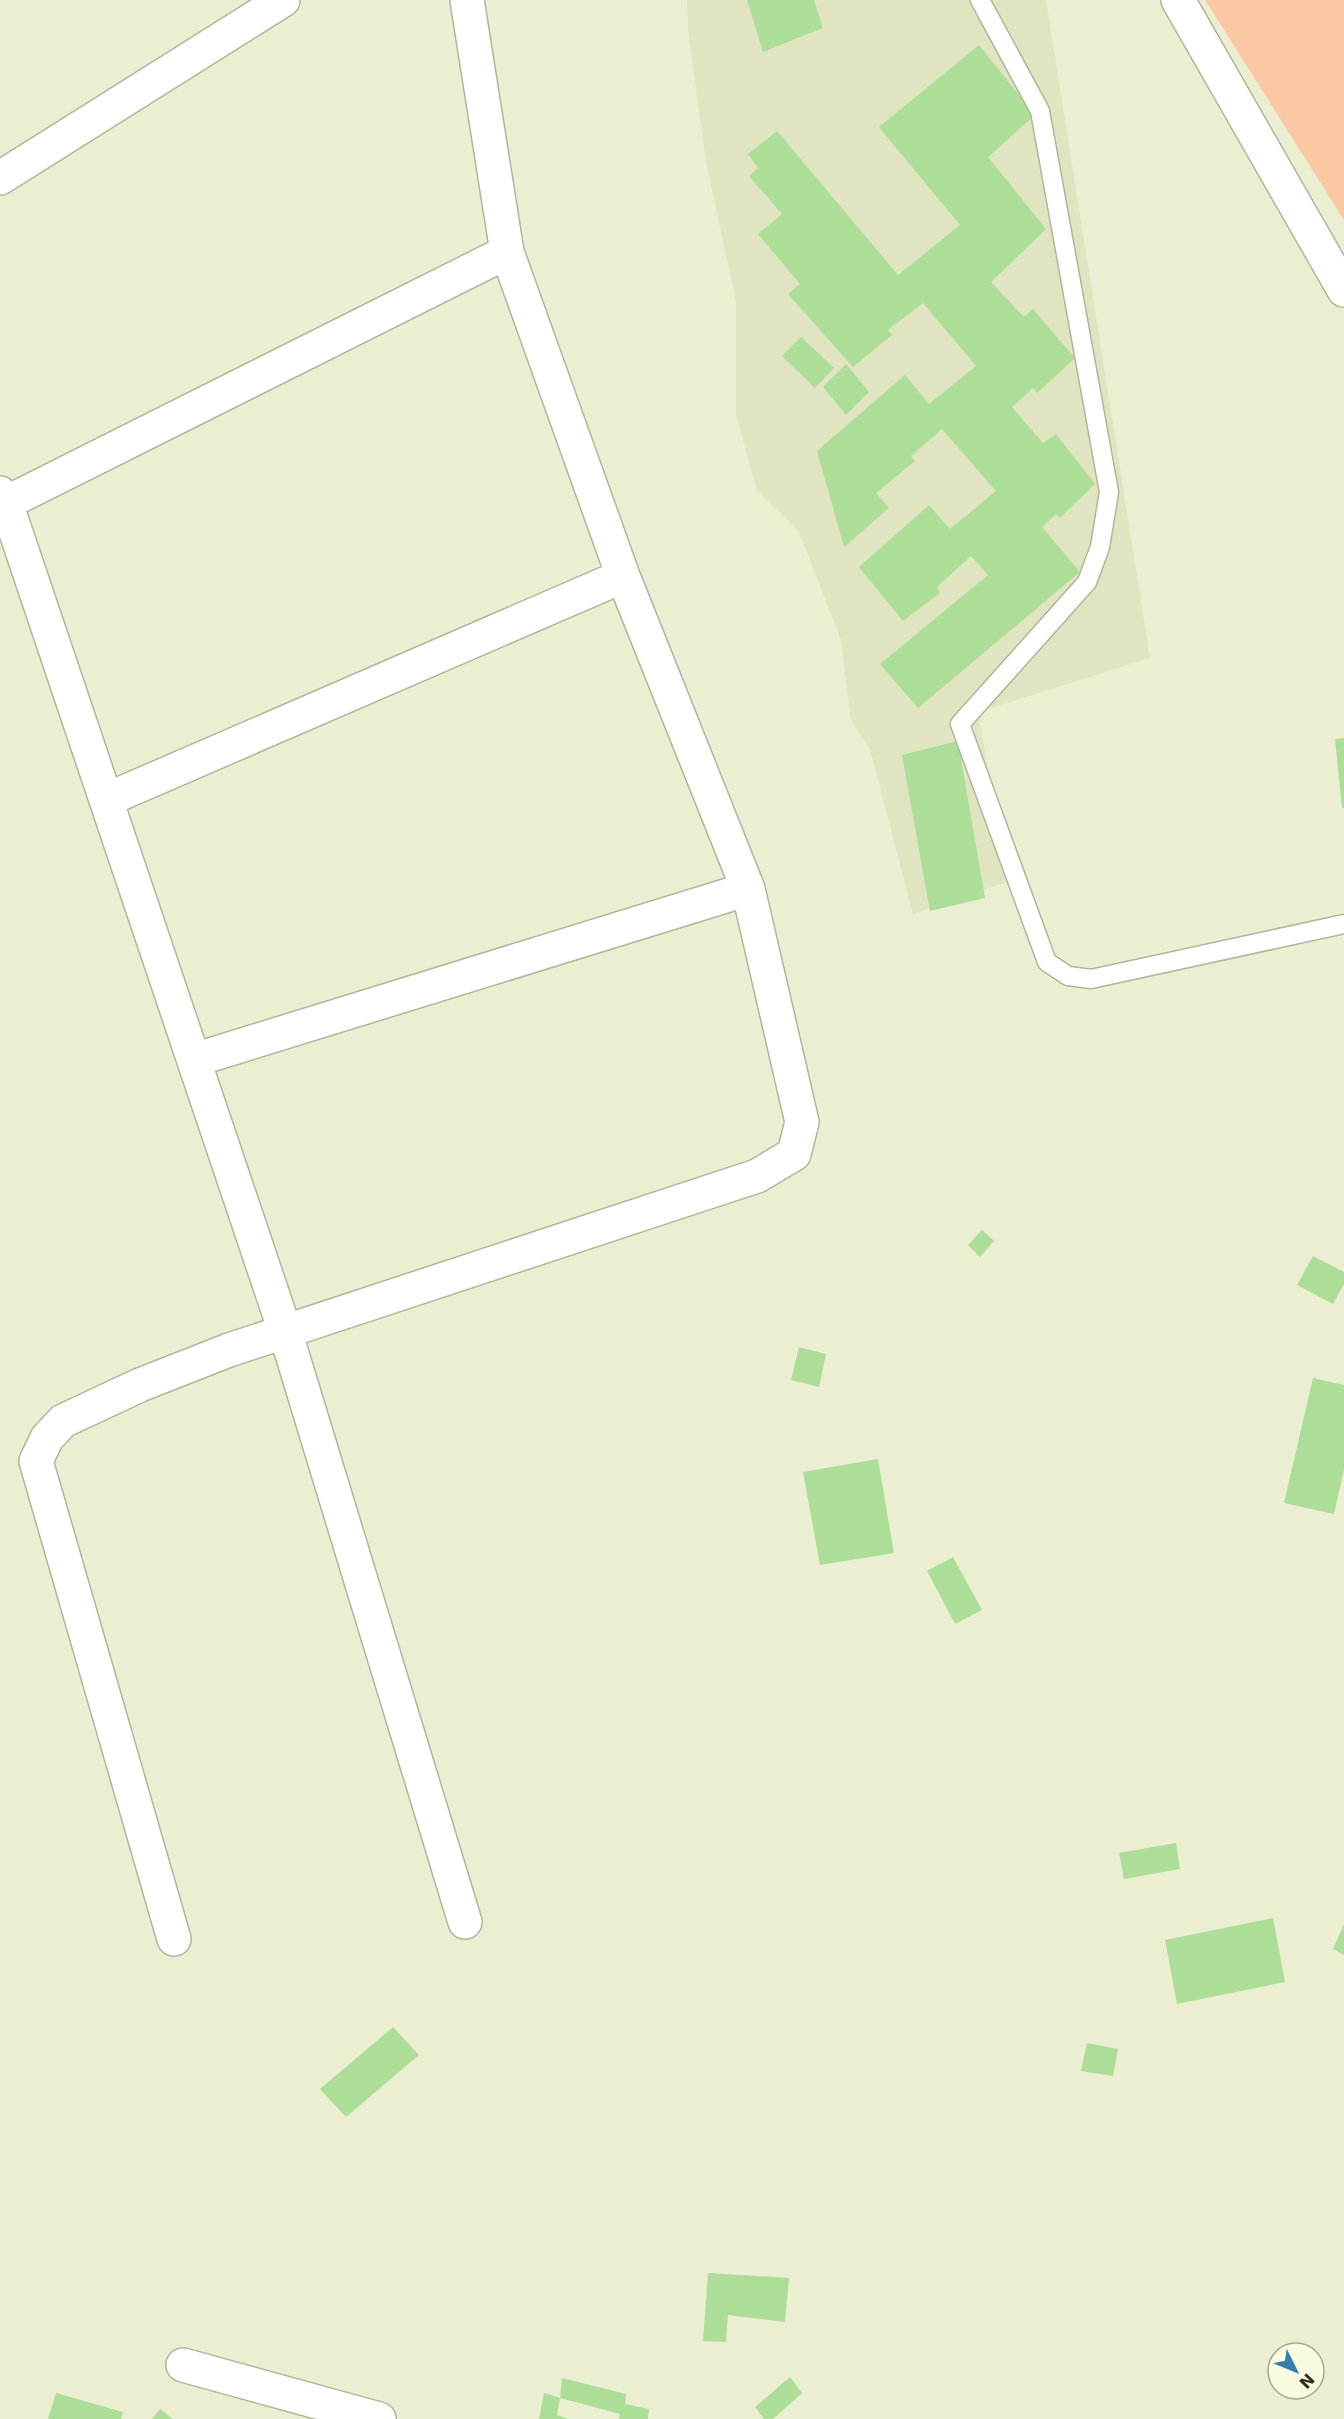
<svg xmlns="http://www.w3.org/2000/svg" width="1344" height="2419" font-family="'DejaVu Sans',sans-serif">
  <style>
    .built { fill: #e1e4c0 }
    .green { fill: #fac9a4 }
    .building { fill: #acde97 }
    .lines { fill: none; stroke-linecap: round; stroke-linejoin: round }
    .service-casing { stroke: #b3b59a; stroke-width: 21 }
    .minor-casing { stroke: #b3b59a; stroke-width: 36 }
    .service { stroke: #fff; stroke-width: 18 }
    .minor { stroke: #fff; stroke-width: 33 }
  </style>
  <rect width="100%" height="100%" fill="#eceed2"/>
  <path class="built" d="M687 0H1046L1150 658 978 712 1009 881 913 914 870 749 851 721 841 640 799 532 757 490 736 415V301L706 162 688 29Z"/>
  <path class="green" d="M1205 0H1344V220Z"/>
  <path class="building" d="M747 0H814L823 28 763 52Z
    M979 45 1035 115 988 157 1046 229 991 282 1024 317 1033 309 1075 358 1037 393 1033 388 1012 407 1043 443 1056 434 1095 484 1060 518 1056 514 1042 527 1080 572 918 708 880 664 988 575 971 556 937 587 940 593 903 621 859 567 929 505 950 529 996 491 942 429 911 456 915 461 876 493 889 508 844 547 817 451 905 375 929 404 976 366 923 303 888 330 892 335 853 367 788 294 800 284 758 234 782 214 749 176 758 168 748 154 777 131 898 275 960 225 879 127Z
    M801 337 834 368 815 388 782 356Z
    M846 364 869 392 846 415 823 387Z
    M1344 738V808H1342L1335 739Z
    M958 741 985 898 930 911 902 755Z
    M982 1230 994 1241 980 1257 968 1245Z
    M1313 1256 1344 1272V1284L1333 1304 1297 1285Z
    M799 1347 826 1354 819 1387 791 1380Z
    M1313 1378 1344 1385V1470L1334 1514 1284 1503Z
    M878 1459 894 1553 820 1565 803 1472Z
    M953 1557 982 1610 955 1624 927 1571Z
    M1176 1843 1180 1869 1124 1879 1119 1853Z
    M1273 1918 1285 1982 1177 2004 1165 1940Z
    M1344 1924V1955L1333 1949Z
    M393 2027 419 2055 346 2117 320 2089Z
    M1087 2043 1118 2049 1113 2076 1081 2071Z
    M708 2273 789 2278 785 2322 728 2315 726 2342 703 2341Z
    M790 2377 802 2393 773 2419H764L755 2407Z
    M562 2378 626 2394 625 2404 649 2409 648 2419H619L620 2414 560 2398 557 2415 568 2419H539L544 2393 560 2398Z
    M56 2393 123 2412 121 2419H48Z
    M160 2409 173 2419H152Z"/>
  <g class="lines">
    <defs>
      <path id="service" d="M980 0 1040 111 1109 492 1100 547 1087 582 960 724 1047 962 1068 976 1091 979 1344 924"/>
      <path id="minor" d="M1178 0 1344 290
        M0 178 283 0
        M0 493 6 503 285 1331 465 1922
        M6 503 507 252
        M106 800 623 576
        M194 1060 748 889
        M174 1939 36 1461 47 1438 63 1421 140 1385 229 1350 757 1176 794 1154 802 1122 748 889 623 576 507 252 467 0
        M183 2365 379 2419"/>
    </defs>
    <use href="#service" class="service-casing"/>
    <use href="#minor" class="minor-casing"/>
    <use href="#service" class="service"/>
    <use href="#minor" class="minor"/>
  </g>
  <g transform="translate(1296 2371) rotate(133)"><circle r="28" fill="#f9fbdf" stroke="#a7a994" stroke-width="1.5"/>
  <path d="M0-4.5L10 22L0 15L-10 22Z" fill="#327eb1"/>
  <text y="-9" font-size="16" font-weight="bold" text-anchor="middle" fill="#2d2d23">N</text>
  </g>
</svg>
